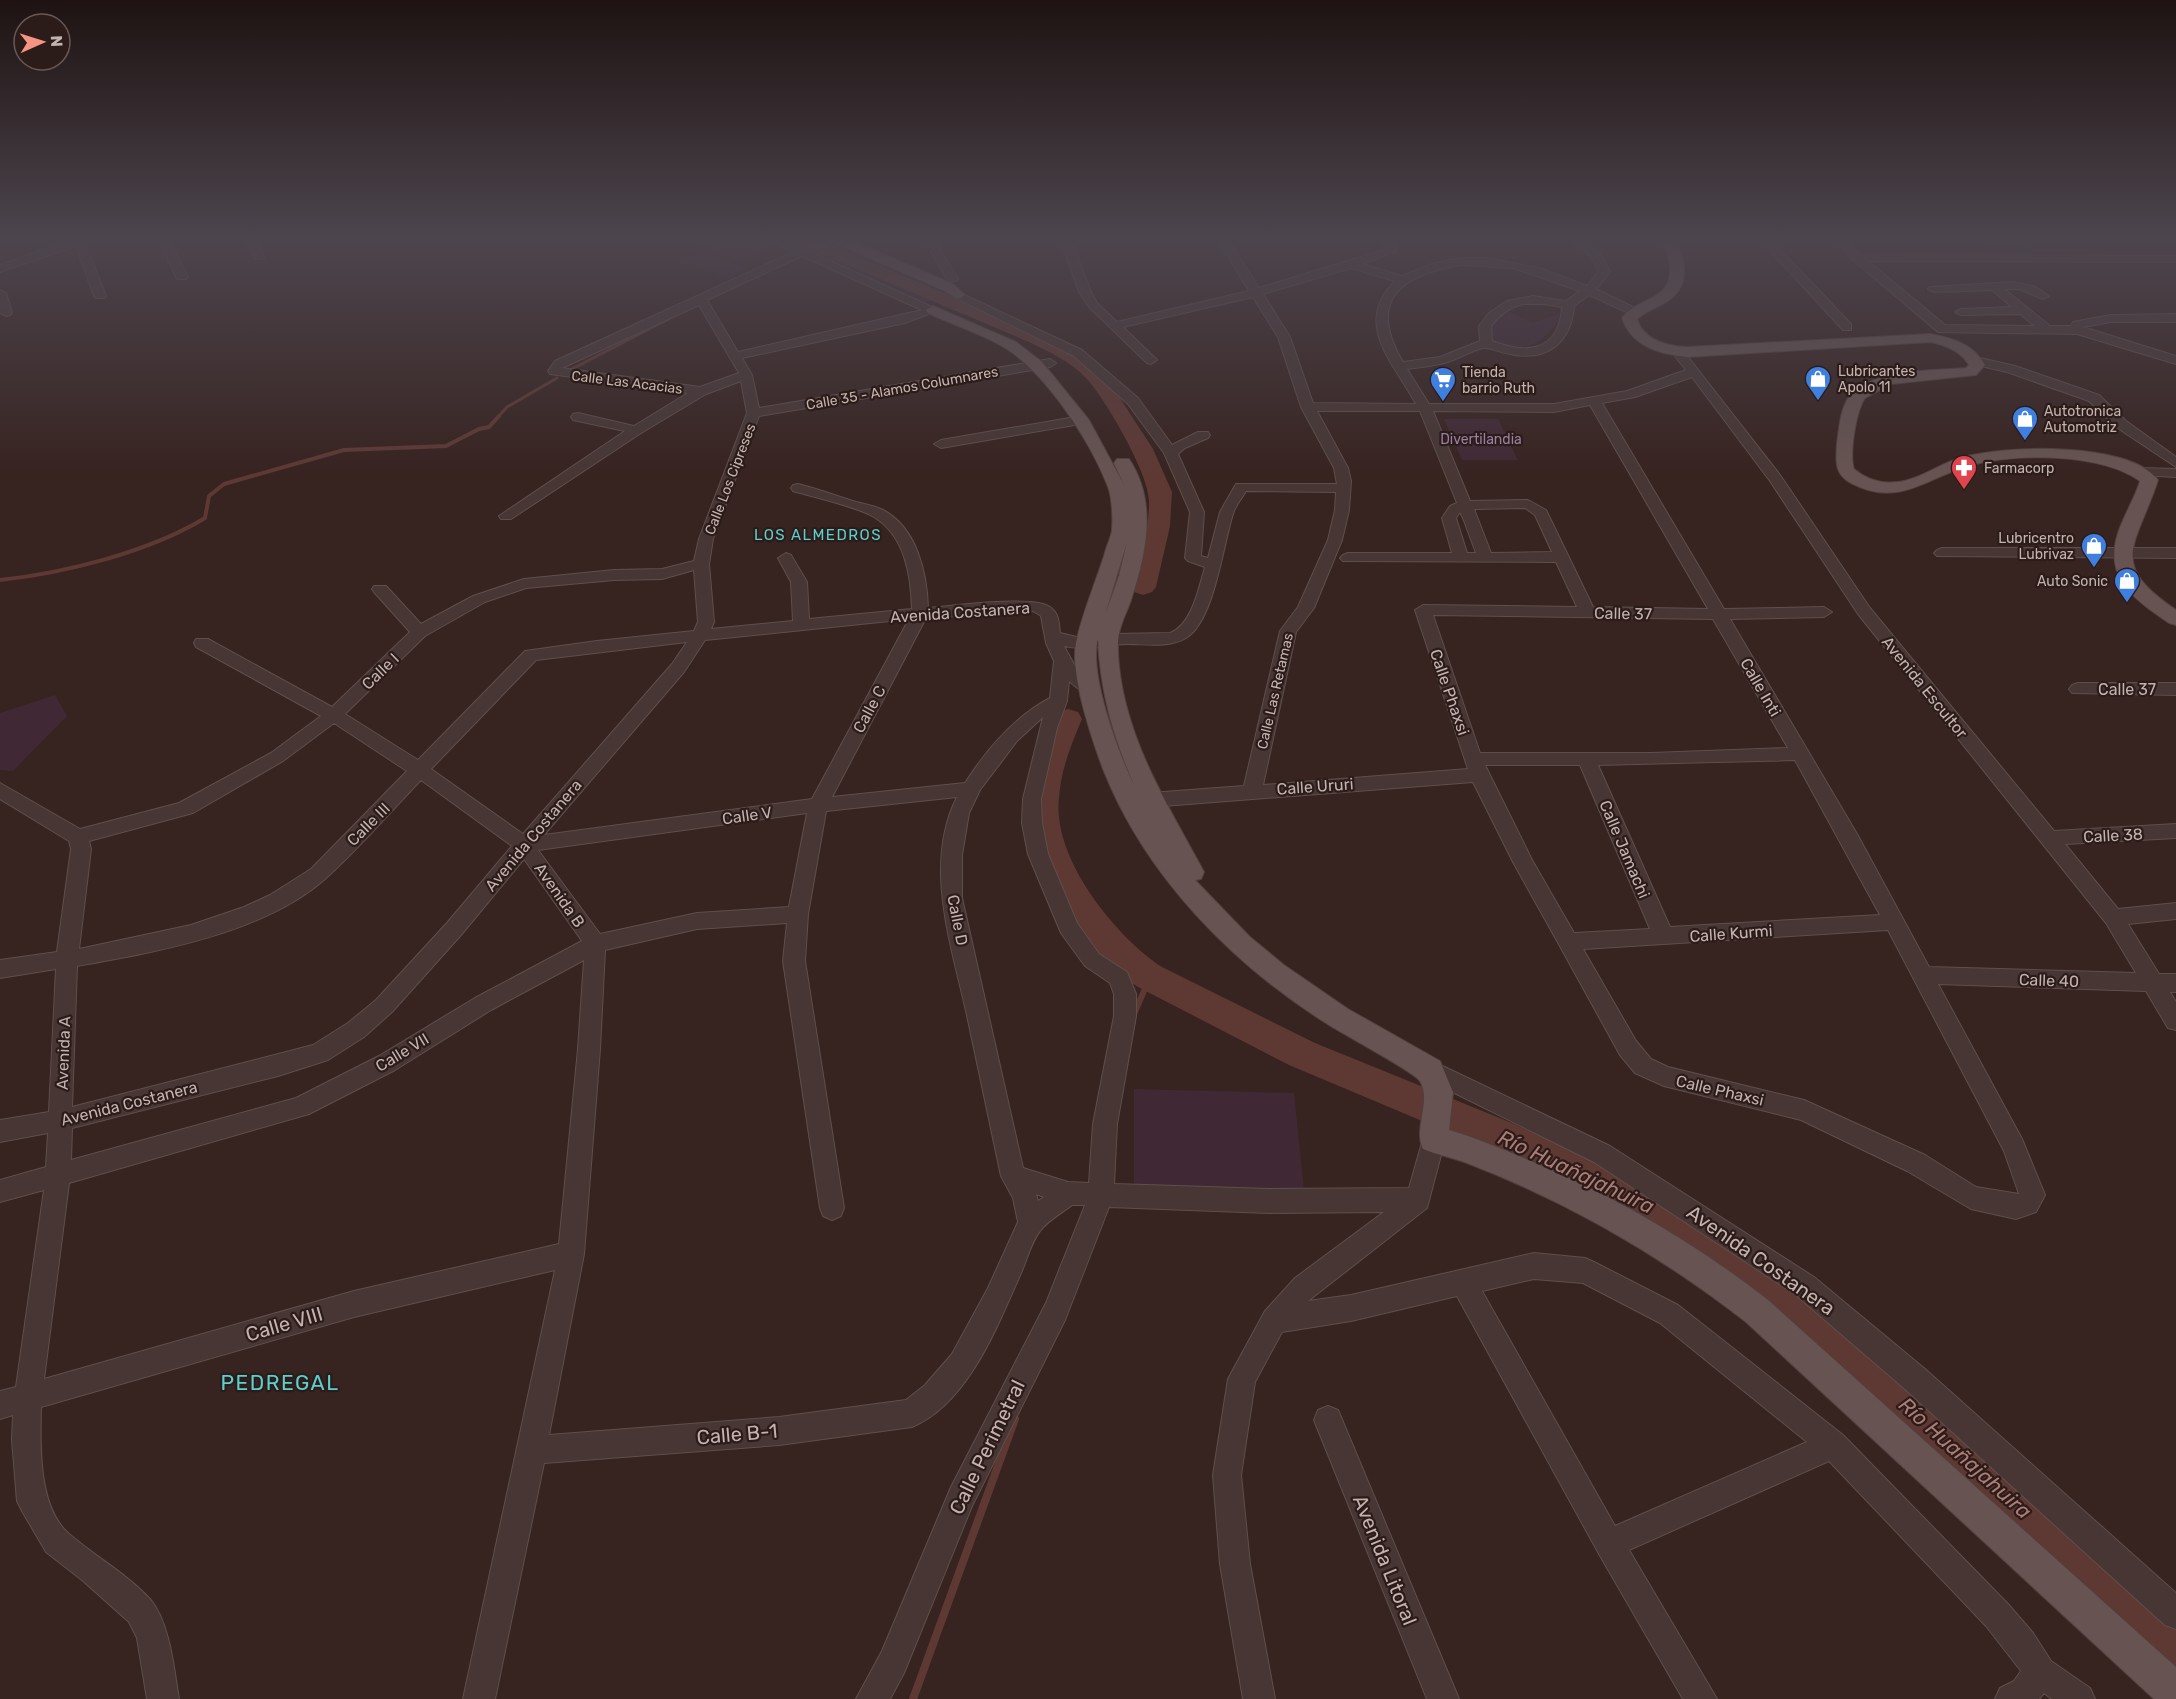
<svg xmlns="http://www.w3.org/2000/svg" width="2176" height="1699" font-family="Rubik,sans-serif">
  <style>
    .green { fill: #402934 }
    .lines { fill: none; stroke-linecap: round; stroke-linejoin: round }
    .stream-far3 { stroke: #5e3934; stroke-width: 3 }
    .stream-far2 { stroke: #5e3934; stroke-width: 4 }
    .stream-far1 { stroke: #5e3934; stroke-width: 6 }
    .stream { stroke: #5e3934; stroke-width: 8 }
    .river { fill: #5e3934; fill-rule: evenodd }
    .minor-casing { stroke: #5f4f4b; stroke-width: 2 }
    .major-casing { stroke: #51403d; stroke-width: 2 }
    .minor { fill: #473634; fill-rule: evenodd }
    .major { fill: #675452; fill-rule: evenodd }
    .labels { text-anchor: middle; stroke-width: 4.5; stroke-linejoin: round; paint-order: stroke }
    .far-poi-label { font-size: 14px; fill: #c4b2ae; stroke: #2c1c19; text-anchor: start }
    .far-street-label { font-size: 14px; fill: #c4b2ae; stroke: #2c1c19 }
    .far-park-label { font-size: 14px; fill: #9c7da4; stroke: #2c1c19 }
    .far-neighbourhood-label { font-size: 15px; letter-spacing: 1.5px; fill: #5cd0ce; stroke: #2c1c19 }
    .street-label { font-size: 16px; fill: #c4b2ae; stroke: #2c1c19 }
    .near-street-label { font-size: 20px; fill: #c4b2ae; stroke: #2c1c19 }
    .near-water-label { font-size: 21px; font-style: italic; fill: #ac7c76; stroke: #2c1c19 }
    .near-neighbourhood-label { font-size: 21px; letter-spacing: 1.5px; fill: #5cd0ce; stroke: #2c1c19 }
  </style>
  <rect width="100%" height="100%" fill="#372320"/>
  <path class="green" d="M698 238H753L770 246 740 261 690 242Z
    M775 238H795L936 301 925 302Z
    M814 238H829L961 296 957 300Z
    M1977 238H2026L2037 248 1986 247Z
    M700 252 745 268 731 278 682 263V260Z
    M1507 311 1533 323 1559 314V320C1536 349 1527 351 1491 342L1488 327Z
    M1444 419H1498L1518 460H1462Z
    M55 695 67 716 13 771 0 770V713Z
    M1134 1089 1294 1093 1304 1189 1134 1185Z"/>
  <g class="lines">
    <path class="stream-far3" d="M570 370 680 313
      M498 417 507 407 557 378"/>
    <path class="stream-far2" d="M0 580C65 573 149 552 205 518L209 496 224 484 344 450 446 446 479 429 489 427 499 416"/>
    <path class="stream-far1" d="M1134 1014 1150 977"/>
    <path class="stream" d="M913 1699 1015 1419"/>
    <path class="river" d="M790 238H813L1043 334 1081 354 1103 372 1153 449 1172 492 1170 526 1156 587 1152 592 1143 595 1134 592 1130 587C1138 560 1150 530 1149 501 1149 474 1106 400 1087 379 1072 362 1049 352 1029 342L793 242Z
      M1068 709 1078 712 1082 719C1071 745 1061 769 1059 798 1052 858 1115 936 1162 967L1315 1043 1512 1123 1680 1201 1766 1256 1833 1310 2176 1612V1671L2158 1664 1803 1340 1736 1284 1652 1227 1484 1147 1289 1065 1138 987 1117 973 1071 921 1032 842 1028 800 1036 758 1058 712Z"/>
    <defs>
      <path id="minor" d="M94 238 85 243 106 296 104 298H96L94 296 76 246 0 272V265L75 239Z
        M158 238H168L188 277 186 279H178L176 277Z
        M245 238H255L264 257 263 259H255Z
        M766 238H779L939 310 905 323 742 358 752 375 759 408 1050 359 1056 363 1050 367 759 416 713 539 709 564 714 622 711 629 793 621 791 582 778 558 786 553 791 555 807 582 809 619 912 609C911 575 905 536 874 517 858 507 813 497 793 491L791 488 793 485 798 484C818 489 837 496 856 502 865 504 875 506 883 510 917 528 927 573 928 608 951 606 1034 595 1050 607 1059 613 1059 623 1060 633L1081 638 1113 634 1170 633C1192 625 1199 587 1205 567L1188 561 1185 558 1190 512 1164 453 1128 404 1074 356 954 297V293L958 292 1082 350 1138 398 1172 445 1198 432H1208L1210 435 1208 438 1185 448 1178 454 1204 512 1201 556 1208 558 1220 512 1236 484H1337L1334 468 1301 407 1278 337 1253 297 1123 327 1157 360 1151 364 1147 363 1089 307 1079 292 1060 238H1070L1091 292 1097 303 1117 322 1249 291 1217 238H1227L1259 288 1387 249 1379 238H1389L1397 249 1396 251 1362 264 1402 276 1435 263 1462 258H1488L1542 269 1587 286 1598 272 1593 259 1571 238H1582L1601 255 1610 272 1596 289 1639 310V314H1631L1589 295 1574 306C1571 343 1547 362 1510 354 1502 353 1490 347 1483 348 1471 351 1460 358 1448 362 1435 366 1420 367 1407 369L1429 404H1554L1627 391 1686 370 1671 351 1673 348H1681L1780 475 1870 608 2054 831 2176 824V838L2065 844 2118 909 2176 903V919L2128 924 2159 974H2176V992H2170L2176 1002V1030L2168 1028 2146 991 1938 984 2022 1139 2045 1195 2036 1212 2016 1219 1971 1209 1907 1171 1801 1120 1664 1086 1635 1073 1620 1055 1561 948 1513 862 1473 782 1150 807 1143 805 1141 800 1143 795 1150 793 1244 786 1280 631 1298 607 1328 540 1335 510 1336 492 1246 491C1242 498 1237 504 1234 511 1223 542 1215 621 1186 638 1170 648 1145 644 1127 644 1105 644 1085 651 1064 646L1076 668 1098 688 1095 692C1084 695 1077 688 1069 681L1067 701 1057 728 1041 799 1042 823 1048 854 1077 923 1099 954 1127 972 1136 994V1016L1117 1124 1114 1184 1269 1189 1409 1188 1425 1132 1433 1129 1441 1132 1445 1140 1427 1208 1308 1301 1351 1295 1534 1253 1585 1258 1594 1262 1678 1305 1843 1435 2008 1604 2033 1633 2051 1661 2090 1688 2095 1699H2052L2044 1693 2039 1699H1995L2000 1688 2014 1681 2021 1671 1986 1626 1829 1461 1629 1550 1717 1699H1683L1599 1554 1457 1296 1351 1321 1282 1332 1255 1382 1241 1475 1250 1564 1275 1699H1243L1220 1564 1213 1475 1228 1379 1265 1311 1295 1278 1384 1212 1269 1213 1109 1207 1065 1320 972 1506 904 1673 890 1699H856L882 1651 951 1487 1046 1303 1085 1205H1072C1062 1213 1047 1221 1040 1231 1031 1242 1027 1260 1021 1273 998 1325 968 1404 912 1427L779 1445 544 1463 495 1699H463L555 1270 354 1317 41 1407C40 1444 38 1506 68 1533 94 1556 126 1573 150 1599 170 1623 174 1669 179 1699H147L137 1638 129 1622 82 1580 46 1552 22 1511 17 1501 12 1440 13 1415 0 1419V1391L16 1387 44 1190 0 1202V1180L46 1167 48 1133 0 1142V1120L49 1112 56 969 0 978V960L57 952 71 849 69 841 0 799V783L80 829 179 803 271 753 321 716 196 647 194 643 196 639H208L332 707 410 632 374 592 372 589 374 586H386L421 624 473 596 524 579 614 570 662 569 694 561 699 539 747 413 741 381 706 394 641 433 511 519H501L499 516 625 431 573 420 571 417 573 414 578 413 634 426 688 393 550 374 548 371 555 361 793 252ZM802 256 922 310 738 352 707 300ZM1462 265 1513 268 1580 291 1566 301 1533 296 1507 301 1489 313 1479 326 1480 341 1440 357 1403 362C1366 299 1401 275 1462 265ZM1351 268 1395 281C1352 324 1394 363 1416 404L1313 403 1290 337 1263 294ZM1522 304H1544L1562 307C1559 351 1528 355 1492 341L1491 326C1499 315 1509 308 1522 304ZM699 305 739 373 700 387 562 368ZM1692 377 1770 481 1858 614 2106 923 2136 973 1929 967 1857 834 1730 619 1824 617 1832 612 1824 607 1724 609 1602 403 1635 397ZM1590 405 1708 609 1593 607 1546 510 1528 500 1470 501 1433 411 1554 412ZM1317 411H1420L1457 503 1450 506 1442 518 1452 553H1348L1343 555 1340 558 1343 561 1556 562 1577 607 1423 605 1415 610 1468 769 1263 785 1296 632 1314 608 1342 540 1349 510 1351 481 1348 468ZM1525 508 1535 515 1552 552 1491 553 1474 509ZM1460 512 1463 518 1476 553H1467L1456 518ZM694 570 698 622 694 631 597 641 525 651 418 760 345 714 425 636 485 602 526 588 614 580 662 579ZM1033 611 1041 616 1046 643 1054 661 1050 698C1014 717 987 749 965 783L832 797 926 618ZM1433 615 1713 619 1788 748 1651 753H1480ZM909 619 812 799 544 835 684 672 705 640ZM687 642 672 664 523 834 431 769 536 660ZM1043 717 1023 799 1022 823 1028 854 1061 933 1085 966 1110 983 1114 994V1016L1093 1124 1089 1183 1068 1182 1023 1168 962 898V855L969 813 980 790 1017 741ZM334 723 407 771 311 869 270 895 244 907 191 925 79 949 91 849 89 841 193 813 283 761ZM1795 760 1880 915 1670 927 1598 765ZM1485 765H1580L1650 929 1574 933 1532 860ZM421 780 512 846 447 923 376 1000 348 1023 313 1045 72 1107 77 966C156 952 264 933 325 879 359 849 389 813 421 780ZM957 797C922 866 953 949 968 1020 979 1072 990 1124 1001 1176L1013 1198 1018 1222 988 1288 952 1354 925 1385 906 1400 779 1417 549 1435 584 1254 600 1049 605 950 697 929 787 923 783 961 820 1208 823 1216 832 1220 841 1216 844 1208 805 961 808 914 826 811ZM807 813 789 907 697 913 600 934 538 850ZM524 859 582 941 475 998 379 1056 296 1098 71 1160 72 1128 278 1076 328 1060 364 1037 392 1012 461 935ZM1888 930 2004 1151 2019 1194 1976 1187 1925 1155 1804 1100 1668 1067 1651 1059 1636 1041 1583 949ZM584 960 578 1049 559 1244 354 1291 44 1379 69 1183 309 1114 395 1070 491 1010ZM1036 1194 1044 1197 1038 1201ZM1534 1279 1583 1283 1660 1323 1807 1442 1615 1526 1482 1291Z
        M923 238H933L958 279 956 281H948Z
        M1758 238H1769L1851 324V330H1843Z
        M1832 238H1843L1860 255 2176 256V262L1868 261 1945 325 2035 326 2020 314 1961 315 1955 312 1961 309 2012 307 1992 290 1934 292 1928 289 1930 287 2014 282 2035 287 2049 296 2043 299 2019 289H2004L2050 326H2071L2073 322 2111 315 2176 314V322H2111L2083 327 2176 356V364L2077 334 1938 332 1853 260Z
        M0 290 6 293 12 313 10 315 6 316 0 313Z
        M1976 357 2015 366 2099 395 2126 421 2176 457V467L2116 427 2089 401 2007 372 1972 364 1970 361Z
        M1081 416 1088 420 1086 423 941 448 934 444 941 440Z
        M2142 468 2176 469V477L2137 475 2135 472Z
        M1942 548H2176V558L1937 556 1934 553 1937 550Z
        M2078 683H2176V695L2072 693 2069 689 2072 685Z
        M1430 1060 1610 1146 1814 1277 1925 1369 2176 1593V1629L2165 1625 1905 1389 1796 1295 1594 1162 1422 1077 1419 1070 1422 1063Z
        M1328 1406 1338 1410 1459 1699H1427L1314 1420 1318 1410Z"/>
      <path id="major" d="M829 238H846L953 284 965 295 958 299 943 290 830 241Z
        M1660 238H1673C1685 254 1690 281 1674 296 1664 306 1648 309 1637 319 1644 341 1667 346 1688 347L1930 334C1953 338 1973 344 1985 365L1976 375 1891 384 1865 398C1856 411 1849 454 1854 469 1866 479 1881 484 1897 482 1919 480 1939 464 1960 458 2002 445 2130 441 2158 480L2156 486C2134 548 2109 565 2176 610V625L2169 623C2131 597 2100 575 2121 525 2127 510 2135 497 2140 481 2101 453 2018 453 1972 465 1928 476 1900 509 1851 483 1834 474 1836 461 1837 444 1839 429 1840 413 1847 400 1867 368 1933 371 1966 368L1969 365C1961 351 1945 345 1930 342L1688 357C1660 354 1632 347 1622 318 1639 296 1671 302 1670 268 1670 256 1666 247 1660 238Z
        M933 306 1016 342 1042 362 1089 420 1124 485 1114 463 1117 459H1129C1158 502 1146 554 1131 600 1127 612 1121 622 1119 634 1117 644 1118 656 1119 666 1127 742 1169 807 1204 872L1201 879 1195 880 1250 937 1284 965 1348 1009 1440 1061 1453 1092 1449 1130C1477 1138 1504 1150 1531 1161 1616 1197 1695 1243 1768 1300L2176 1667V1699H2154L1746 1322C1660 1255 1568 1202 1467 1163 1452 1157 1437 1155 1423 1149 1413 1128 1432 1102 1420 1081 1416 1073 1343 1034 1329 1025 1233 965 1145 876 1103 769 1092 739 1070 675 1076 643 1082 614 1095 584 1104 556 1106 547 1111 538 1112 530 1113 518 1112 497 1108 487 1091 442 1047 375 1007 349 983 334 953 325 928 313L926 310ZM1127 542 1119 576 1105 615ZM1098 639C1100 692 1114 739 1135 787 1119 755 1088 673 1098 639Z"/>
    </defs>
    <use href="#minor" class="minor-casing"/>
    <use href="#major" class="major-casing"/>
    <use href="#minor" class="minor"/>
    <use href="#major" class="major"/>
  </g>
  <linearGradient id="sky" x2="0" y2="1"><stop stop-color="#1e1312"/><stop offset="0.5" stop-color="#4d454e"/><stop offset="1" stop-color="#4d454e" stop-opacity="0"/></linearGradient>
  <rect width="2176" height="476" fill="url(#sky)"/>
  <defs>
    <symbol id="shop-pin" viewBox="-11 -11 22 30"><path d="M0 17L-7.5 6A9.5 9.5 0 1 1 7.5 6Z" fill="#3f7fe0" stroke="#2c1c19"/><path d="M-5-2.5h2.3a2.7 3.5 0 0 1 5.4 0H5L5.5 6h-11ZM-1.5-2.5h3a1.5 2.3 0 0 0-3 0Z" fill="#fff"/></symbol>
    <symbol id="supermarket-pin" viewBox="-11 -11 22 30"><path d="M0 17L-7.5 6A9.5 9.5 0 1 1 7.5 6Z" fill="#3f7fe0" stroke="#2c1c19"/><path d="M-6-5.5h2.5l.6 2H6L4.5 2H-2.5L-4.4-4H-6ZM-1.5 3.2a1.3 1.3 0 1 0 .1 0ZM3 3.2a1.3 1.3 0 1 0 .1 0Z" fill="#fff"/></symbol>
    <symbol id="pharmacy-pin" viewBox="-11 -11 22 30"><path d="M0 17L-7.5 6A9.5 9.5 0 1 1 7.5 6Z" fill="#e0444e" stroke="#2c1c19"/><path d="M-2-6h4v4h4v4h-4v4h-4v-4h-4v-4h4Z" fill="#fff"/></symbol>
  </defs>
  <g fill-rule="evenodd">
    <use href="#shop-pin" x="1803" y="364" width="30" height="40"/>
    <use href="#supermarket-pin" x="1428" y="365" width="30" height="40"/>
    <use href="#shop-pin" x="2010" y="404" width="30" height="40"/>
    <use href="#pharmacy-pin" x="1949" y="453" width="30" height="40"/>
    <use href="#shop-pin" x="2079" y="531" width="30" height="40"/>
    <use href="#shop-pin" x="2112" y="566" width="30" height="40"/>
  </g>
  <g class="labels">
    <g class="far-poi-label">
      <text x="1838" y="376">Lubricantes<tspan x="1838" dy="16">Apolo 11</tspan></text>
      <text x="1462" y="377">Tienda<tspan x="1462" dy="16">barrio Ruth</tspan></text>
      <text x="2044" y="416">Autotronica<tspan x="2044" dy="16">Automotriz</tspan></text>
      <text x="1984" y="473">Farmacorp</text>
      <text x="2074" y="543" text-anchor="end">Lubricentro<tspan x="2074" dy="16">Lubrivaz</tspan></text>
      <text x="2108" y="586" text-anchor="end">Auto Sonic</text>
    </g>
    <g class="far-street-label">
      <text transform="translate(627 382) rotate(7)" y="5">Calle Las Acacias</text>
      <text transform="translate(902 388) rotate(-10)" y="5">Calle 35 - Alamos Columnares</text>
      <text transform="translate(730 479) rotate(-69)" y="5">Calle Los Cipreses</text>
      <text transform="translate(1275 691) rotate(-77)" y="5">Calle Las Retamas</text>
    </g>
    <g class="far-park-label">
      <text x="1481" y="444">Divertilandia</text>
    </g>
    <g class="far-neighbourhood-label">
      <text x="818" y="540">LOS ALMEDROS</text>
    </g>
    <g class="street-label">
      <text transform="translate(960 612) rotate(-4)" y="6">Avenida Costanera</text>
      <text transform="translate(1623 613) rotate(1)" y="6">Calle 37</text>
      <text transform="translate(380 671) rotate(-44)" y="6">Calle I</text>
      <text transform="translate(1761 687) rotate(60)" y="6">Calle Inti</text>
      <text transform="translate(1925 687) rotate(51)" y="6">Avenida Escultor</text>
      <text x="2127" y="695">Calle 37</text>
      <text transform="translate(1450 692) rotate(71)" y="6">Calle Phaxsi</text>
      <text transform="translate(869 709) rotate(-62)" y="6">Calle C</text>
      <text transform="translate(1315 786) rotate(-4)" y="6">Calle Ururi</text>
      <text transform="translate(747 815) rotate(-8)" y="6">Calle V</text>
      <text transform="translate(368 824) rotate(-45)" y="6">Calle III</text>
      <text transform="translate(533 835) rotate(-50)" y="6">Avenida Costanera</text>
      <text transform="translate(2113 835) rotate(-3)" y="6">Calle 38</text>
      <text transform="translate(1625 849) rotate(67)" y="6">Calle Jamachi</text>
      <text transform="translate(560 895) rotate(55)" y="6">Avenida B</text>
      <text transform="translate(958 920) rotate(79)" y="6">Calle D</text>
      <text transform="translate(1731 933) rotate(-4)" y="6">Calle Kurmi</text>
      <text transform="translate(2049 980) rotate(2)" y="6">Calle 40</text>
      <text transform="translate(402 1052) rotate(-31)" y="6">Calle VII</text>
      <text transform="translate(63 1053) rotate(-88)" y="6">Avenida A</text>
      <text transform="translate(1720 1090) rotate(13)" y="6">Calle Phaxsi</text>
      <text transform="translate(129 1103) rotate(-14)" y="6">Avenida Costanera</text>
    </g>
    <g class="near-street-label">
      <text transform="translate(1761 1260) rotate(35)" y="7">Avenida Costanera</text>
      <text transform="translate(284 1324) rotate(-16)" y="7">Calle VIII</text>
      <text transform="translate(737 1434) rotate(-5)" y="7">Calle B-1</text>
      <text transform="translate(987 1447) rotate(-64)" y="7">Calle Perimetral</text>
      <text transform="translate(1385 1560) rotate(68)" y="7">Avenida Litoral</text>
    </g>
    <g class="near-water-label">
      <text transform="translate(1576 1172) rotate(25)" y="7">Río Huañajahuira</text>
      <text transform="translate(1965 1458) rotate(42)" y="7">Río Huañajahuira</text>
    </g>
    <g class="near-neighbourhood-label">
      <text x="280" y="1390">PEDREGAL</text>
    </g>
  </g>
  <g transform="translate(42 42) rotate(87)"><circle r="28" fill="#2c1c19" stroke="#695855" stroke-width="1.5"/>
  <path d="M0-4.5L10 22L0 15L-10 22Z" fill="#f59482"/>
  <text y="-9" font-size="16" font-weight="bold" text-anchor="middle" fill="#c4b2ae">N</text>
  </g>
</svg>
